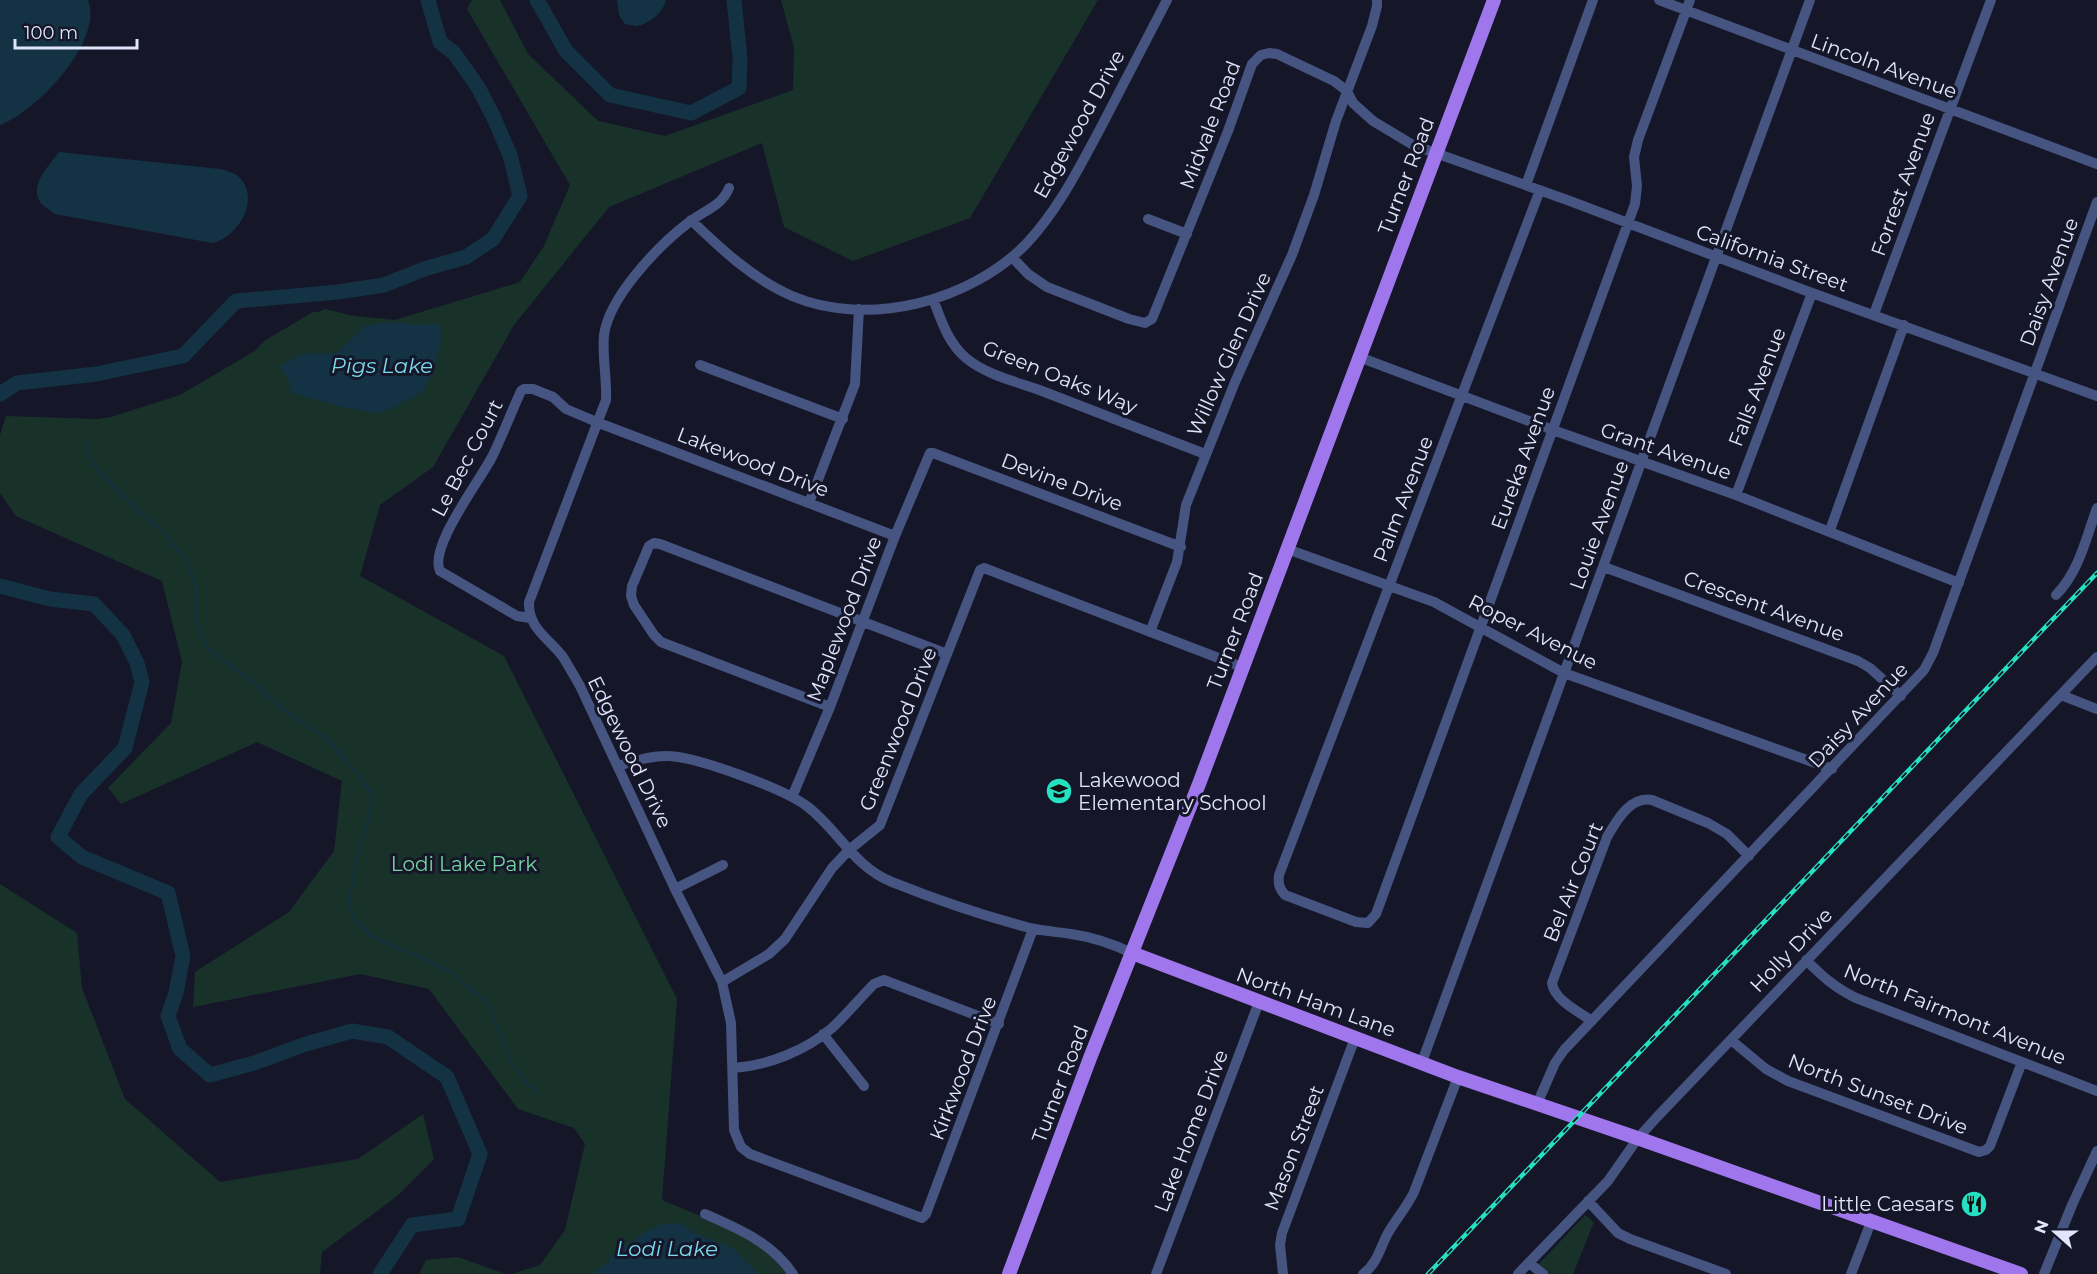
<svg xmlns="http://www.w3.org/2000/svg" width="2097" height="1274" font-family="Montserrat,sans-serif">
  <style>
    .green { fill: #18322a }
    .water { fill: #133244 }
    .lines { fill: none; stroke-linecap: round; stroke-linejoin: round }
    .stream { stroke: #133244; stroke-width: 2 }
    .river { stroke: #133244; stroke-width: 15 }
    .minor { stroke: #465481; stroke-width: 10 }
    .major { stroke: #a076ec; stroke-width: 14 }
    .rail-casing { stroke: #26e1c1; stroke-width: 4.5 }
    .rail { stroke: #151729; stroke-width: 2; stroke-dasharray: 7; stroke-linecap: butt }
    .labels { text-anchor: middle; stroke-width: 6; stroke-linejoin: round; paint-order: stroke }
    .street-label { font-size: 20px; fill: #e0e5fb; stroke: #151729 }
    .poi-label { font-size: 20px; fill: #e0e5fb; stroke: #151729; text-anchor: start }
    .park-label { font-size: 20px; fill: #75d3a1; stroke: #151729 }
    .water-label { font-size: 21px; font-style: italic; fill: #7cd8ed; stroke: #151729 }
  </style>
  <rect width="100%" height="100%" fill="#151729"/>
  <path class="green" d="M472 0H500L528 54 598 121 665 136 793 90 794 48 781 0H1098L970 218 853 261 784 227 762 143 609 207 514 325 433 467 380 505 360 576 504 656 677 999 662 1200 729 1228 764 1248 790 1274H512L540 1265 565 1230 585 1144 574 1128 518 1109 429 989 360 974 193 1007 195 972 289 912 334 851 342 781 257 742 121 804 108 788 171 723 182 662 162 581 16 516 0 493V435L6 416 97 419 111 417 180 395 255 351 264 341 313 312H319L325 309 354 316 395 320 520 282 544 246 570 185 467 9Z
    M0 884 77 933 82 988 125 1099 220 1182 358 1159 423 1114 434 1159 396 1197 322 1252 320 1274H0Z
    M1585 1215 1594 1222 1573 1274H1547L1538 1265Z
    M458 1257 505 1274H419L426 1260Z"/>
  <path class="water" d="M0 0H88C104 41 36 112 0 125Z
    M617 0H666C664 12 648 25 636 26 635 26 626 24 625 24L619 15Z
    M59 152 220 169C228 171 236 173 241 179 260 203 236 238 212 243L55 214C50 210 43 206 40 202 29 184 50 165 59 152Z
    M394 322 418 325 439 324 442 337 431 375 423 392 389 410 377 413 346 408 293 393 288 379 280 366 303 354 336 353 365 326Z
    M679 1223 694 1233 733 1248 758 1274H593L609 1261 612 1255 646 1232 663 1224Z"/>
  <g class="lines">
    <path class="stream" d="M85 442 90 460 120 494 166 535 188 563 196 586 197 623 200 634 207 646 214 654 257 685 280 707 328 740 346 762 356 771 370 792 372 806 358 853 349 903 355 919 371 936 450 971 488 1004 511 1061 528 1085 541 1094"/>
    <path class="river" d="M537 0 566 51 610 95 691 113 739 88 740 58 734 0
      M0 394 17 383 96 374 183 356 236 301 338 292 384 285 424 269 466 257 493 239 520 196 510 155 493 116 478 87 454 53 440 42 428 0
      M0 586 50 599 94 604 123 635 137 663 142 682 125 748 81 794 58 837 82 857 168 893 183 956 176 993 168 1016 180 1049 210 1075 254 1063 306 1044 352 1031 388 1037 447 1077 480 1154 458 1219 412 1225 380 1274"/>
    <path class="minor" d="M1659 0 2097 164
      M1526 185 1593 0
      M729 188C722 206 703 211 688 223 658 246 609 297 604 335 602 356 607 378 606 400L529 602C528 629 549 638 563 657 569 667 575 677 580 686L675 889 722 982 731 1023 734 1130 741 1147 750 1154 922 1218 926 1214 1033 929
      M1540 190 1279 875C1278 884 1279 888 1285 895L1356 922 1368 923 1376 914 1635 204 1637 186 1634 157 1638 140 1690 0
      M1148 219 1187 234
      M691 220C721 249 753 279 792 296 868 328 970 302 1027 243 1058 210 1079 168 1100 129 1122 86 1145 43 1167 0
      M1012 257 1028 274 1047 287 1129 319 1145 323 1152 319 1228 131 1252 64 1261 55 1269 53 1277 54 1334 81 1347 91 1353 103 1373 121 1413 145 1570 201 1812 293 2097 396
      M933 299C941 320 948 343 966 358 986 375 1018 382 1042 391 1096 412 1150 433 1205 454
      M1874 314 1991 0
      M1359 357 1553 430 1736 495 1959 583
      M700 365 843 419
      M1736 495 1812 293
      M809 503 855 384 859 309
      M1830 530 1904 325
      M1287 549 1434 602 1564 673 1832 769
      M1604 567 1858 661 1870 668 1901 696
      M2056 595C2079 572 2086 538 2097 508
      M530 618 517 616 440 571C428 547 482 478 493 455 503 434 511 413 521 391L524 389H533L553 397 566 409 599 423 895 536
      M1150 632 1177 562 1186 505 1235 382 1292 255 1314 195 1336 121 1372 26 1377 6V0
      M2061 695 2097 709
      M830 707 661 642 654 635 634 605 631 596 632 586 649 546 654 543 660 544 947 654
      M618 766C634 761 650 756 667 756 695 756 785 789 808 807 838 830 855 868 892 882 937 900 984 916 1030 928 1044 931 1058 932 1071 934 1092 937 1113 944 1132 953
      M792 797 830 707 895 536 930 453H933L1181 547
      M675 889 723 865
      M1806 960C1823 977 1834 987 1856 998L2097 1091
      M722 982 769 954 785 939 832 868 849 850 880 825 980 570 984 568 1242 667
      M1592 1021C1579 1012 1554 1000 1552 983L1607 837C1617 820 1630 796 1652 800L1708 823 1727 834 1749 856
      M823 1034 864 1086
      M1731 1040 1766 1069 1788 1081 1979 1152 1986 1150 1990 1146 2022 1062
      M1422 1062 1810 0
      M734 1068C769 1065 805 1051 832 1028 847 1014 860 998 874 984L884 980 999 1024
      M1537 1104 1555 1063 1564 1050 1924 670 1933 653 2097 202
      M1588 1201 1618 1233 1630 1239 1726 1274
      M705 1214C739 1229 771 1242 793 1274
      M1529 1263 1543 1274
      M1156 1274 1259 1002
      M1283 1274 1280 1245 1282 1233 1355 1038
      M1363 1274C1377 1264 1380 1248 1388 1233 1396 1219 1407 1207 1414 1192L1458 1077
      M1518 1274 1608 1181 1638 1138 1657 1117 2097 657
      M1851 1274 1871 1222
      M2044 1274 2072 1205 2097 1151"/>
    <path class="major" d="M1132 953 1458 1077 1643 1140 2021 1274
      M1009 1274 1090 1058 1199 784 1494 0"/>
    <defs>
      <path id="rail" d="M1428 1274 2097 573"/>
    </defs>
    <use href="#rail" class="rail-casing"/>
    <use href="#rail" class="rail"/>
  </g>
  <defs>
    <symbol id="school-disc" viewBox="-11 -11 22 22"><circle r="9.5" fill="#26e1c1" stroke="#151729"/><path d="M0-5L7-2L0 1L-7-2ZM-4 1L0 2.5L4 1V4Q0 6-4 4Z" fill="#111"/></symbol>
    <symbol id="restaurant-disc" viewBox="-11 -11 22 22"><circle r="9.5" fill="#26e1c1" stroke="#151729"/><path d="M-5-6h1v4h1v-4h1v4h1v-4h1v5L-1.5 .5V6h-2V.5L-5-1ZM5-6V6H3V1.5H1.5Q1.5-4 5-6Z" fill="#111"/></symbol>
  </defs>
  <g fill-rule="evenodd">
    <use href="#school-disc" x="1044" y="776" width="30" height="30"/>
    <use href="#restaurant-disc" x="1959" y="1189" width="30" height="30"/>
  </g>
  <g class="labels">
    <g class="street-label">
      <text transform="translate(1884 66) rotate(20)" y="7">Lincoln Avenue</text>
      <text transform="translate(1079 124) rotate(-61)" y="7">Edgewood Drive</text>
      <text transform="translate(1210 125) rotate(-69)" y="7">Midvale Road</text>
      <text transform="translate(1406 176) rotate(-69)" y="7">Turner Road</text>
      <text transform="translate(1903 184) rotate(-70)" y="7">Forrest Avenue</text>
      <text transform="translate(1772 258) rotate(20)" y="7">California Street</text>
      <text transform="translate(2049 282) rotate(-70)" y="7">Daisy Avenue</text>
      <text transform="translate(1229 354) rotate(-66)" y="7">Willow Glen Drive</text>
      <text transform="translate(1060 377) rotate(22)" y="7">Green Oaks Way</text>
      <text transform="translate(1757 387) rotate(-69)" y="7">Falls Avenue</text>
      <text transform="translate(1666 451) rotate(19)" y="7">Grant Avenue</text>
      <text transform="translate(467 458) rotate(-62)" y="7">Le Bec Court</text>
      <text transform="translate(1523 458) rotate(-70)" y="7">Eureka Avenue</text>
      <text transform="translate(753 462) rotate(21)" y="7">Lakewood Drive</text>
      <text transform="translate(1062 482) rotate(21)" y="7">Devine Drive</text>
      <text transform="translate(1403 499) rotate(-69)" y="7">Palm Avenue</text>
      <text transform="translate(1599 525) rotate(-70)" y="7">Louie Avenue</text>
      <text transform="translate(1764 606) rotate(20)" y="7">Crescent Avenue</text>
      <text transform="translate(844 619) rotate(-69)" y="7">Maplewood Drive</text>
      <text transform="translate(1235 631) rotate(-69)" y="7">Turner Road</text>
      <text transform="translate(1533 632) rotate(27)" y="7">Roper Avenue</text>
      <text transform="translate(1858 715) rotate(-47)" y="7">Daisy Avenue</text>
      <text transform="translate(898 729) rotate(-68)" y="7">Greenwood Drive</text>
      <text transform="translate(630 752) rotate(64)" y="7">Edgewood Drive</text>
      <text transform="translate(1573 882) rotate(-68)" y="7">Bel Air Court</text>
      <text transform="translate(1791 950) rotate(-46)" y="7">Holly Drive</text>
      <text transform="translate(1316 1002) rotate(20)" y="7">North Ham Lane</text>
      <text transform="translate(1955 1014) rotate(22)" y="7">North Fairmont Avenue</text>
      <text transform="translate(963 1068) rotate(-69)" y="7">Kirkwood Drive</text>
      <text transform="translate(1060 1084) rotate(-69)" y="7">Turner Road</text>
      <text transform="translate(1878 1094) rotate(21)" y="7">North Sunset Drive</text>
      <text transform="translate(1191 1131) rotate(-69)" y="7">Lake Home Drive</text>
      <text transform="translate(1294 1148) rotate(-69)" y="7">Mason Street</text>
    </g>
    <g class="poi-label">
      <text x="1078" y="787">Lakewood<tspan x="1078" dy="23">Elementary School</tspan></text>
      <text x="1954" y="1211" text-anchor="end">Little Caesars</text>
    </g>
    <g class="park-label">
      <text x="464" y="871">Lodi Lake Park</text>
    </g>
    <g class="water-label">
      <text x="382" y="373">Pigs Lake</text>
      <text x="667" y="1256">Lodi Lake</text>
    </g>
  </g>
  <g transform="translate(2055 1232) rotate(291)" stroke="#151729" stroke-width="4.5" paint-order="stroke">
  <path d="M0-4.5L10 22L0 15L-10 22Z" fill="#e0e5fb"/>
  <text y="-9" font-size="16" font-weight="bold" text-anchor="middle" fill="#e0e5fb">N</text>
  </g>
  <path d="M15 39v9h122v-9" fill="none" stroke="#e0e5fb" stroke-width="3"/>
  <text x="24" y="39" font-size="18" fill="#e0e5fb" stroke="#151729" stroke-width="4.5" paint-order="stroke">100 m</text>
</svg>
